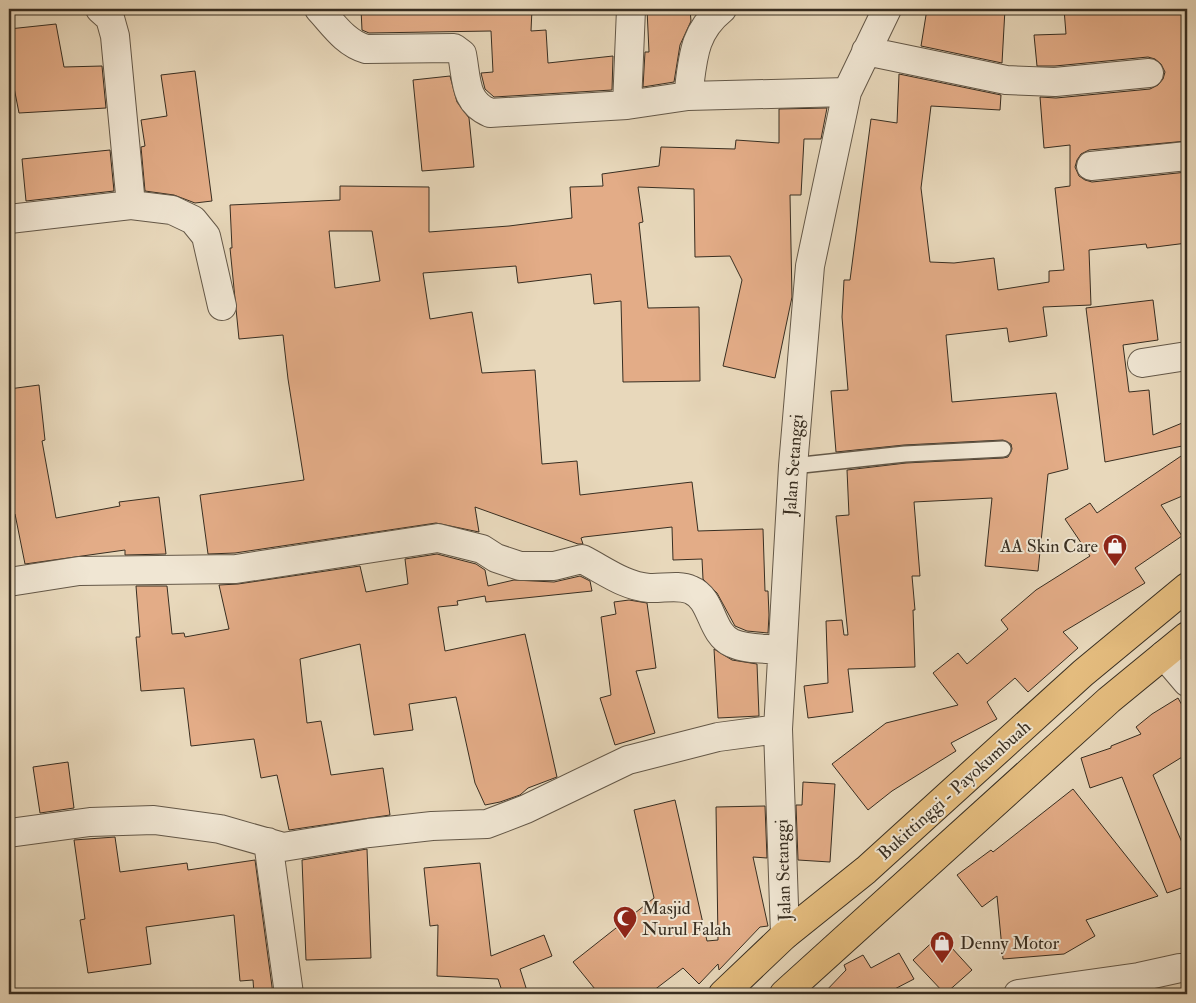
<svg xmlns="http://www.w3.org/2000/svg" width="1196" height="1003" font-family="'IM FELL Double Pica',serif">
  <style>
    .building { fill: #e3ac87; stroke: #382e21; fill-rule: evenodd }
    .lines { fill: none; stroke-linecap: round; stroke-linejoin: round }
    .service-casing { stroke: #645848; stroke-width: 18 }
    .minor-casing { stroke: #645848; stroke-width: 30 }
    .trunk-casing { stroke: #382e21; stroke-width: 30 }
    .service { stroke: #f0e6d3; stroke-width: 15 }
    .minor { stroke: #f0e6d3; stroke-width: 28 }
    .trunk { stroke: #e4bc7e; stroke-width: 28 }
    .labels { text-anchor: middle; stroke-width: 4; stroke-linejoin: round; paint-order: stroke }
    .street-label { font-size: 18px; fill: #382e21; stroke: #f0e6d3 }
    .poi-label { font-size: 18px; fill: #382e21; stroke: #f0e6d3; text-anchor: start }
  </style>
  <rect width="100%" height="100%" fill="#e8d8bb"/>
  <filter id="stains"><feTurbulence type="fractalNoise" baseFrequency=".004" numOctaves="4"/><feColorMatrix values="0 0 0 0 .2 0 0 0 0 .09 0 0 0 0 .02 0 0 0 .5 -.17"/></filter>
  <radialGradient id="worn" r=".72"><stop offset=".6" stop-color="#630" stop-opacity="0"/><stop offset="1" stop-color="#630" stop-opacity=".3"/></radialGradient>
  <path class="building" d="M361 9H532L531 31 546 30 548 63 613 56 612 90 494 97 485 89 481 73 493 72 491 31 369 33 362 30Z
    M647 9H690L691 21 680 45 674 82 643 87 645 52H649Z
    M927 9H1005L1002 63 921 46Z
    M1064 9H1187V141L1089 150 1081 154 1077 160 1075 167 1079 176 1085 180 1092 182 1187 172V243L1147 248 1146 244 1089 250 1091 305 1043 307 1047 336 1009 342 1007 328 946 335 952 402 1056 393 1068 469 1048 474 1038 571 985 566 992 498 914 502 920 576H912L915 610H913L915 667 848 669 853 712 808 718 804 686 828 683 826 621 842 620 844 635H848L836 516 849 515 847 470 906 463 1003 458 1008 457 1012 449 1011 444 1003 440 904 445 836 452 831 391 848 390 842 317 844 280H850L871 119 897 123 899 74 1001 95 1000 110 931 106 921 188 930 262 954 263 994 258 998 290 1049 282V271L1064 270 1055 188 1070 186V145L1044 148 1040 97 1056 98 1150 89 1158 85 1163 79 1165 72 1161 64 1155 59 1148 57 1055 66H1037L1034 35 1066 34Z
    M56 24 64 67 102 66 106 108 19 113 9 62V29Z
    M195 71 212 201 195 203 174 195 145 191 141 147 145 146 141 120 167 116 161 75Z
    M450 76 457 102 469 118 474 167 422 171 413 80Z
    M827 108 821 139H804L801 195H790L792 297 775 378 723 366 742 280 730 256 695 257 694 189 638 187 643 222 639 223 648 308 699 307 700 381 623 382 621 301 594 304 591 274 518 283 516 266 423 273 430 319 472 312 482 373 535 370 542 464 577 461 580 495 692 482 698 531 763 529 765 591H768L769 615 768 633 747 631 735 626 717 593 703 579 702 559 673 560 672 527 584 537 581 538 583 544H578L475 507 479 532 436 523 235 553 208 554 200 495 304 480 288 379 283 335 239 339 230 248H232L230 205 340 200V186L429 187V232L509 226 572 218 570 187 603 186 602 174 659 166 661 147 735 149 736 140 779 143V109ZM329 231H372L380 281 335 288Z
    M110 150 114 191 26 201 22 159Z
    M1153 300 1158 340 1123 345 1129 392 1149 390 1153 435 1187 421V445L1105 462 1086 308Z
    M39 385 45 440 42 441 56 518 120 506 119 502 159 497 166 554 125 555V550L25 564 15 514 9 515V389Z
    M1187 452V494L1161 505 1182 536 1135 568 1145 583 1063 632 1078 648 1028 692 1015 678 987 702 997 719 951 743 956 751 892 791 868 810 832 764 886 723 958 705 933 673 958 653 967 664 1008 629 1001 620 1036 590 1090 556 1065 519 1090 503 1097 513Z
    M437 554 476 564 485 570 488 586 514 580 554 582 580 576 590 581 592 591 486 602 485 596 457 601 458 605 438 607 445 651 525 634 557 777 528 788 520 795 500 802 485 805 475 783 456 697 409 704 413 730 374 735 360 644 300 659 307 723 321 721 331 775 383 768 390 815 289 830 277 775 261 778 254 739 191 746 184 688 141 691 136 637H140L136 586H167L172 634 184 633 185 637 229 629 219 585 238 584 360 566 366 592 408 584 405 559Z
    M629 600 647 603 656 668 636 671 655 733 615 745 600 698 611 695 601 617 616 614 614 602Z
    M714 649 732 660 757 664 759 716 718 718Z
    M1178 698 1187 714V754L1153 775 1187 854V886L1167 893 1122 777 1090 788 1081 758 1111 748V746L1141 734 1136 727 1152 714Z
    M68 762 74 808 40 813 33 767Z
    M803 782 835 784 830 862 798 860 796 805H802Z
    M1073 789 1158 896 1086 920 1095 936 1064 954 1003 959 997 896 982 907 957 875 991 850 993 852Z
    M675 800 707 941 718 940 716 807 765 806 767 858 753 857 768 926 760 927 719 970 718 964 699 984 683 968 649 994H599L573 962 654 898 634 810Z
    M115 837 120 872 187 863 188 870 255 860 273 994H254L253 980 240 981 234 915 146 927 151 964 88 973 80 920 85 919 74 840Z
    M367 849 371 958 306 960 302 860Z
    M480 863 491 956 544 935 552 956 520 969 528 994H503L498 979 437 976 438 925 430 926 424 868Z
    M940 935 972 970 945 994 913 960Z
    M899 953 914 979 885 994H823L846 970 844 965 863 955 871 968Z"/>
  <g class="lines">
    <defs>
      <path id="service" d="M793 466 905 454 1003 449"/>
      <path id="minor" d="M100 9 110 18 115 36 131 205
        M319 9C333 24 345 43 366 49L454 48 462 54C467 80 464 102 490 113L627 105 688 96 847 92
        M866 51 1006 80 1055 82 1149 73
        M688 96C693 61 692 33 722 9
        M627 105 631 9
        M1091 166 1187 156
        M9 219 131 205 172 210 193 220 206 236 222 306
        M1142 363 1187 356
        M9 582 79 571 236 569 438 538 482 549 496 558 520 566H554L582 559C604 570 624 586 649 588 662 589 678 584 691 590 713 599 710 633 732 643 747 650 766 648 782 650
        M1164 655 1187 682
        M9 833 90 822 154 820 220 829 283 847 369 833 432 826 487 824 526 809 628 760 718 737 778 729
        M268 842 289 994
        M785 935 778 729 793 466 810 266 847 92 887 9
        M1018 994 1139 977 1180 968"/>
      <path id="trunk" d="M723 994 785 935 866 870 1083 673 1187 587
        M784 994 1109 700 1187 636"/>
    </defs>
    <use href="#service" class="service-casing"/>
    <use href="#minor" class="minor-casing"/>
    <use href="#trunk" class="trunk-casing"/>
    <use href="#service" class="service"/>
    <use href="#minor" class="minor"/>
    <use href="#trunk" class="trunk"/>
  </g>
  <defs>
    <symbol id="shop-pin" viewBox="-11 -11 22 30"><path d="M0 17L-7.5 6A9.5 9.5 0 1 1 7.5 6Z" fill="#8f2418" stroke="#f0e6d3"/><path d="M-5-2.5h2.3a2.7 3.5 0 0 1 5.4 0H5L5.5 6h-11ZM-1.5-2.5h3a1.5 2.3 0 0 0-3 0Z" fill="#fff"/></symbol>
    <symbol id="mosque-pin" viewBox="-11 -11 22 30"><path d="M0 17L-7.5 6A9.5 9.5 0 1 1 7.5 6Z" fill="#8f2418" stroke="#f0e6d3"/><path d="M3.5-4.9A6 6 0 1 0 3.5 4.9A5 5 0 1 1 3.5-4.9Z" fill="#fff"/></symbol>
  </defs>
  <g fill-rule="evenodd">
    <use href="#shop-pin" x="1101" y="532" width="28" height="38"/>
    <use href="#mosque-pin" x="611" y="904" width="28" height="38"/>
    <use href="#shop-pin" x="928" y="929" width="28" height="38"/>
  </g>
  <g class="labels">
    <g class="street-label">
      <text transform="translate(793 465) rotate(-86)" y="6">Jalan Setanggi</text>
      <text transform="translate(954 790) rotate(-42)" y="6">Bukittinggi - Payokumbuah</text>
      <text transform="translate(783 870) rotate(-92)" y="6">Jalan Setanggi</text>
    </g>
    <g class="poi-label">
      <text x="1098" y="552" text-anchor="end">AA Skin Care</text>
      <text x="642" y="914">Masjid<tspan x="642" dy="21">Nurul Falah</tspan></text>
      <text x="960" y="949">Denny Motor</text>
    </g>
  </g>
  <rect width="1196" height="1003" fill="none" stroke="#e8d8bb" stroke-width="30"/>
  <rect x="10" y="10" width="1176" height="983" fill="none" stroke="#382e21" stroke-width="2.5"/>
  <rect x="15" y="15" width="1166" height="973" fill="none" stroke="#382e21"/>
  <rect width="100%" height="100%" filter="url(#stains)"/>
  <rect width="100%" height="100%" fill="url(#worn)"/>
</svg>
